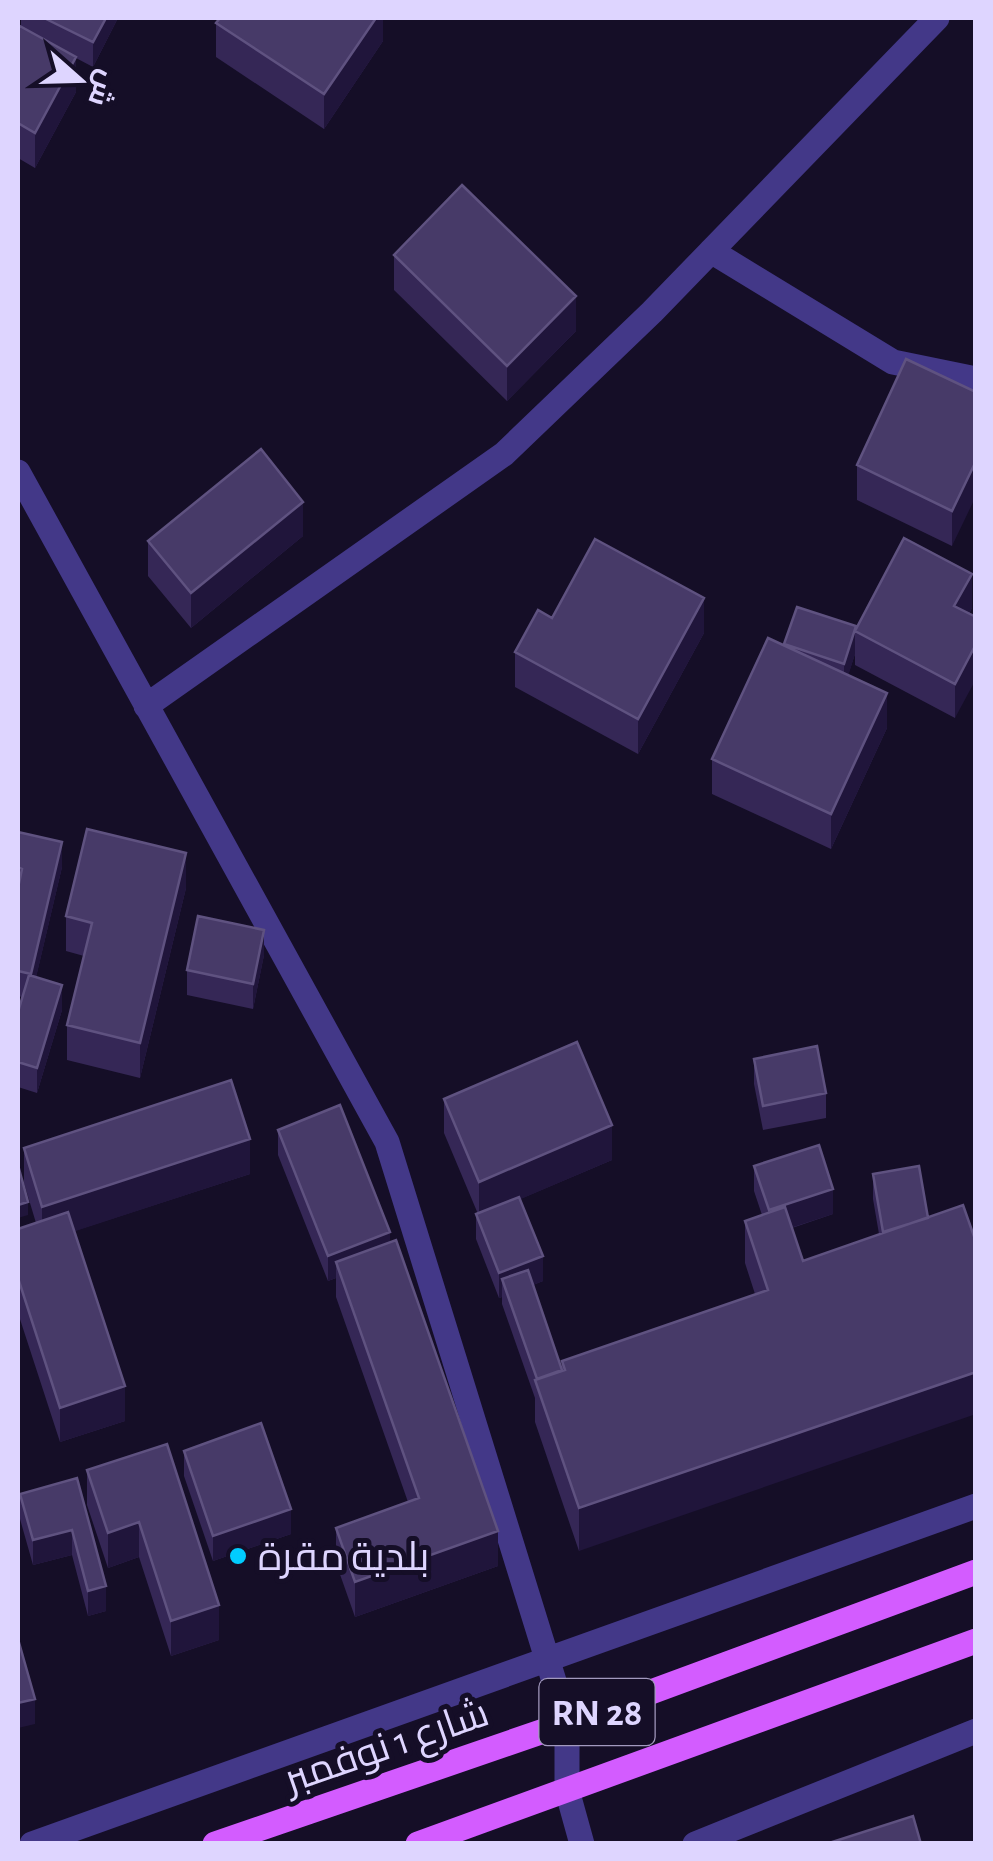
<svg xmlns="http://www.w3.org/2000/svg" width="993" height="1861" font-family="'Alegreya Sans',Cairo,sans-serif">
  <style>
    .lines { fill: none; stroke-linecap: round; stroke-linejoin: round }
    .minor { stroke: #433888; stroke-width: 25 }
    .major { stroke: #d35cff; stroke-width: 25 }
    .wall { fill: #352756 }
    .shaded-wall { fill: #20153b }
    .building { fill: #473a68; stroke: #5f5280; stroke-width: 2.5 }
    .poi-dot { fill: #01ccff; stroke: #150e27; stroke-width: 4 }
    .labels { text-anchor: middle; stroke-width: 10; stroke-linejoin: round; paint-order: stroke }
    .shield { fill: #150e27; stroke: #a299be; stroke-width: 2.5 }
    .shield-label { font-size: 38px; font-weight: bold; fill: #ded5ff }
    .poi-label { font-size: 40px; fill: #ded5ff; stroke: #150e27; text-anchor: start }
    .street-label { font-size: 40px; fill: #ded5ff; stroke: #150e27 }
  </style>
  <rect width="100%" height="100%" fill="#150e27"/>
  <g class="lines">
    <path class="minor" d="M711 251 893 362 976 379
      M18 472 387 1142 567 1723V1790L582 1844
      M146 706 504 454 652 312 937 18
      M32 1844 976 1506
      M695 1844 976 1731"/>
    <path class="major" d="M215 1844 567 1723 976 1572
      M418 1844 976 1641"/>
  </g>
  <path class="wall" d="M21 18H118L93 67 76 58V92L35 168 18 158V25L21 27Z
    M383 18V41L324 129 216 57V23Z
    M394 255 576 331 507 401 394 290Z
    M976 392 952 546 857 500V465Z
    M303 536 191 628 148 576V541Z
    M972 608 969 614 955 718 855 665V654L848 675 887 728 831 849 712 794V759L784 644 856 626Z
    M552 618 704 633 638 754 515 687V652Z
    M18 832 62 867 36 977 62 1010 37 1093 18 1087V1012L22 997 18 996Z
    M186 888 140 1078 67 1060V1025L84 956 66 951V916Z
    M264 955 253 1009 187 995V970Z
    M754 1059 826 1093V1118L763 1130 754 1084Z
    M444 1099 612 1160 520 1199 543 1281 533 1285 562 1370V1361L755 1294 745 1263V1221L762 1215 754 1191V1166L833 1214 792 1228 803 1261 879 1234 873 1199V1174L928 1218 579 1551 535 1422V1398L502 1304V1297L499 1298 476 1239V1214H478L444 1133Z
    M278 1130 390 1243 498 1566 355 1617 336 1563V1528L408 1502 336 1297V1278L328 1281 278 1155Z
    M24 1148 250 1174 74 1231 125 1421 60 1442 18 1313V1229L36 1223 24 1183Z
    M167 1444 219 1640 171 1656 139 1557 108 1568 87 1505V1470Z
    M184 1451 291 1534 213 1561 184 1476Z
    M77 1478 106 1611 88 1616 72 1555 33 1565 20 1519V1494Z"/>
  <path class="shaded-wall" d="M106 18H118L93 67V42Z
    M376 18H383V41L324 129V94Z
    M76 57V92L35 168V133Z
    M576 296V331L507 401V366Z
    M976 461V496L952 546V511Z
    M303 502V536L191 628V593Z
    M972 574V608L954 641V606Z
    M704 598V633L638 754V719Z
    M855 631V654L844 689V664Z
    M976 644V679L955 718V684Z
    M887 693V728L831 849V814Z
    M62 842V867L31 999V974Z
    M186 853V888L140 1078V1043Z
    M264 930V955L253 1009V984Z
    M62 985V1010L37 1093V1068Z
    M612 1125V1160L479 1217V1182Z
    M250 1139V1174L42 1242V1207Z
    M833 1189V1214L769 1235V1210Z
    M28 1202V1215L18 1218V1205Z
    M390 1232V1256L336 1262V1278L328 1281V1256Z
    M543 1256V1281L508 1295 502 1279V1297L499 1298V1273Z
    M976 1372V1414L579 1551V1508Z
    M125 1386V1421L60 1442V1408Z
    M291 1509V1534L213 1561V1536Z
    M139 1522V1557L108 1568V1533Z
    M72 1530V1555L33 1565V1540Z
    M498 1531V1566L355 1617V1582Z
    M106 1586V1611L88 1616V1591Z
    M219 1605V1640L171 1656V1621Z
    M35 1699V1724L18 1728V1703Z"/>
  <path class="building" d="M44 18H106L93 42Z
    M220 18H376L324 94 216 23Z
    M18 25 76 57 35 133 18 123Z
    M462 185 576 296 507 366 394 255Z
    M906 359 976 392V461L952 511 857 465Z
    M261 449 303 502 191 593 148 541Z
    M904 538 972 574 954 606 976 617V644L955 684 855 631Z
    M595 539 704 598 638 719 515 652 538 610 552 618Z
    M797 607 856 626 844 664 784 644Z
    M768 638 887 693 831 814 712 759Z
    M87 829 186 853 140 1043 67 1025 92 923 66 916Z
    M18 832 62 842 31 974 18 971V888L22 869 18 867Z
    M198 916 264 930 253 984 187 970Z
    M29 975 62 985 37 1068 18 1062V1012Z
    M577 1042 612 1125 479 1182 444 1099Z
    M817 1046 826 1093 763 1106 754 1059Z
    M231 1080 250 1139 42 1207 24 1148Z
    M340 1105 390 1232 328 1256 278 1130Z
    M819 1145 833 1189 769 1210 754 1166Z
    M18 1165 28 1202 18 1205Z
    M919 1166 928 1218 883 1232 873 1174Z
    M519 1197 543 1256 499 1273 476 1214Z
    M963 1205 976 1242V1372L579 1508 535 1380 565 1370 562 1361 768 1290 745 1221 785 1207 803 1261Z
    M68 1212 125 1386 60 1408 18 1278V1229Z
    M396 1240 498 1531 355 1582 336 1528 419 1498 336 1262Z
    M528 1270 562 1370 537 1379 502 1279Z
    M261 1423 291 1509 213 1536 184 1451Z
    M167 1444 219 1605 171 1621 139 1522 108 1533 87 1470Z
    M77 1478 106 1586 88 1591 72 1530 33 1540 20 1494Z
    M18 1639 35 1699 18 1703Z
    M913 1816 921 1844H826Z"/>
  <circle class="poi-dot" cx="238" cy="1556" r="10"/>
  <g class="labels">
    <rect class="shield" x="539.5" y="1679" width="115" height="66" rx="8"/>
    <g class="shield-label">
      <text x="597" y="1725">RN 28</text>
    </g>
    <g class="poi-label">
      <text x="258" y="1570">بلدية مقرة</text>
    </g>
    <g class="street-label">
      <text transform="translate(386 1745) rotate(-19)" y="14">شارع 1 نوفمبر</text>
    </g>
  </g>
  <rect width="993" height="1861" fill="none" stroke="#ded5ff" stroke-width="40"/>
  <g transform="translate(80 80) rotate(110)" stroke="#150e27" stroke-width="8" paint-order="stroke">
  <path d="M0-8L18 38L0 25L-18 38Z" fill="#ded5ff"/>
  <text y="-15" font-size="28" font-weight="bold" text-anchor="middle" fill="#ded5ff">ش</text>
  </g>
</svg>
